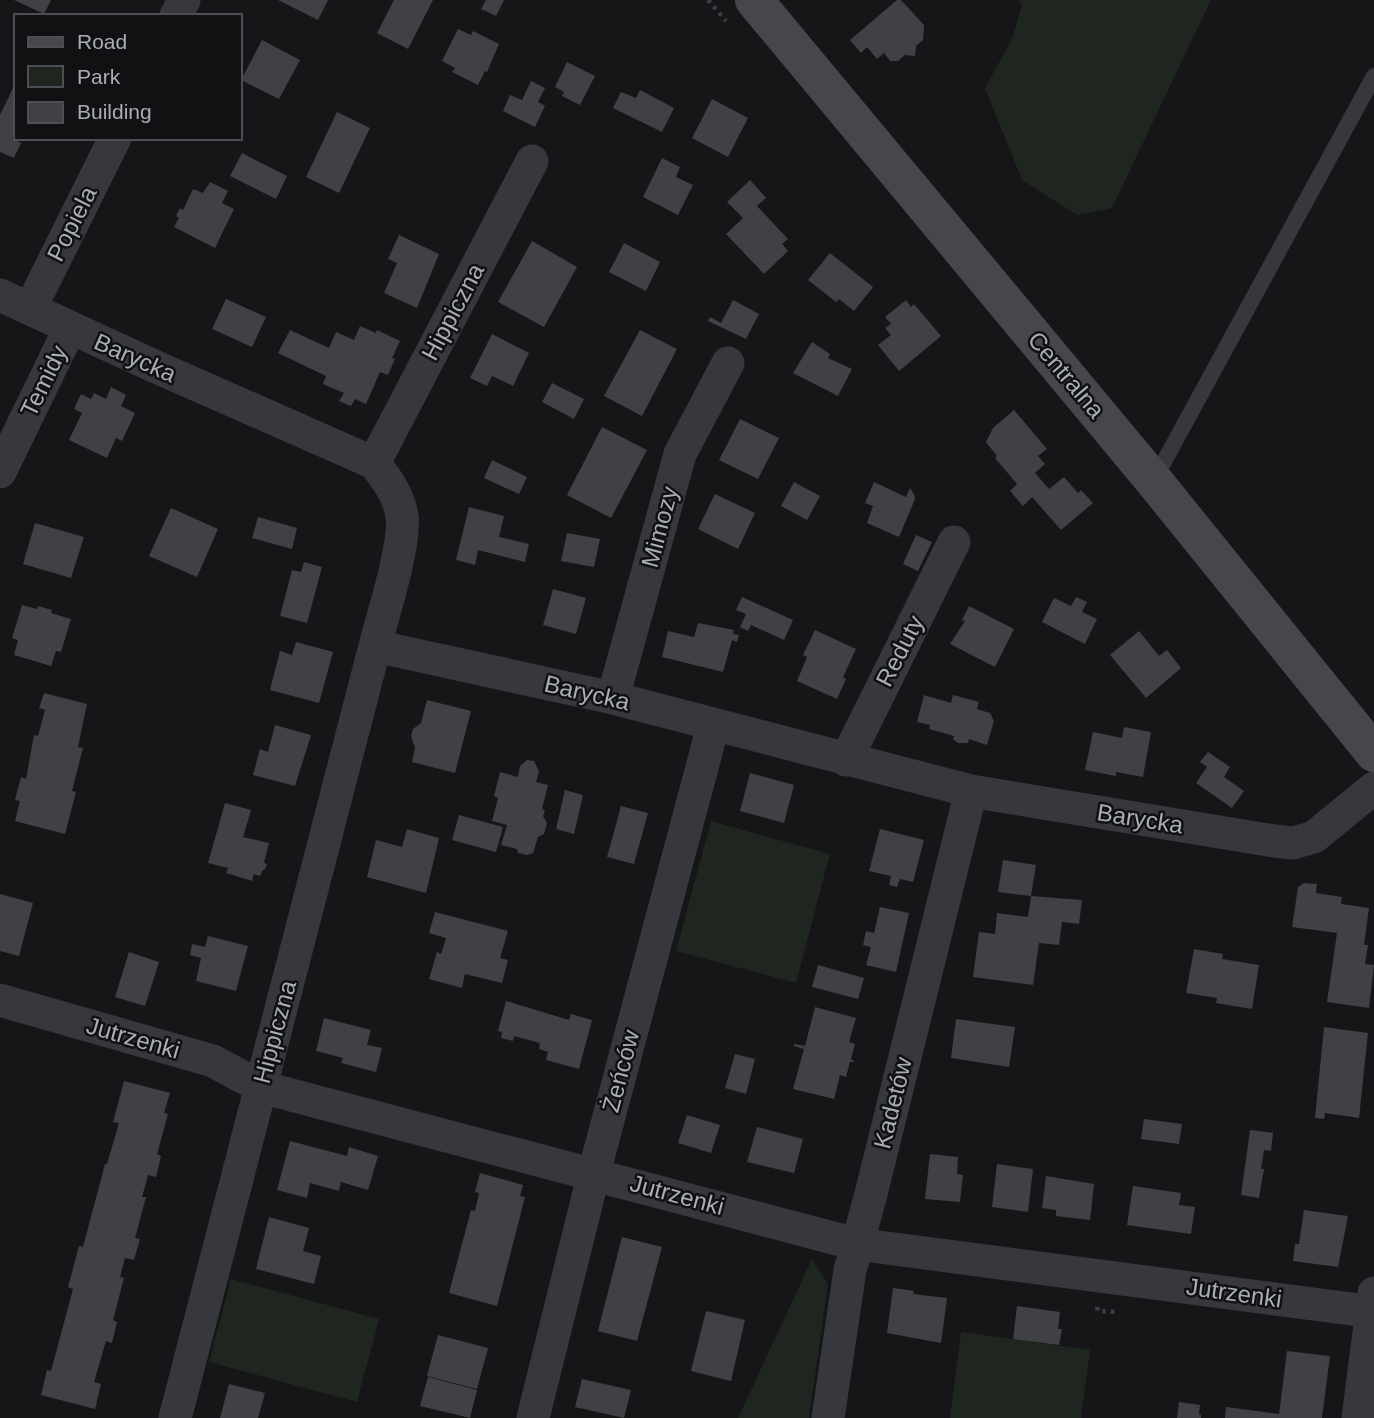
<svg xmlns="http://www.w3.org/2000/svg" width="1374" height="1418" font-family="Arial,sans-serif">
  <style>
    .green { fill: #1e261f }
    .building { fill: #404145 }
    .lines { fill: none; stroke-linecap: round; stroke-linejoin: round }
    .path { stroke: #3d3f44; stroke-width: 4.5; stroke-dasharray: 3.5 5; stroke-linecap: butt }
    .lane { stroke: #37383d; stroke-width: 16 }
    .street { stroke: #37383d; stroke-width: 33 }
    .secondary { stroke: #45474d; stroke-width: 38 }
    .labels { text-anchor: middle; stroke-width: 5; stroke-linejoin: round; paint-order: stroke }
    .street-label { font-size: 24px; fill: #a8adb8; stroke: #111113 }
  </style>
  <rect width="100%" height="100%" fill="#161618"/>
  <path class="green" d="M1017 0H1211L1112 208 1077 215 1022 180 985 88 1012 39 1022 5Z
    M711 821 830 854 796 983 676 951Z
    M812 1259 828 1284 809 1418H738Z
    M231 1279 379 1319 357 1402 209 1362Z
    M961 1332 1090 1350 1081 1418H950Z"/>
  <path class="building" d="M14 0H51L44 14Z
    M278 0H328L318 20Z
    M394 0H433L408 49 377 33Z
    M486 0H504L496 16 481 9Z
    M897 0H901L924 25 923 40 916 46 915 56 905 55 898 61H890L884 53 877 59 867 47 861 53 850 40Z
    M458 29 471 35 473 31 499 44 487 72 485 71 478 85 452 72 455 68 442 61Z
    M262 40 300 60 279 99 241 80Z
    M567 62 595 76 580 105 562 96 564 92 555 87Z
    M531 81 545 88 538 102 545 106 535 127 503 111 510 95 522 100Z
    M13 88 16 89V130L12 138 21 143 14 158 0 152V115Z
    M640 90 674 108 662 132 613 108 621 92 636 98Z
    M712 99 748 118 728 157 692 138Z
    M337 112 370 128 339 193 306 177Z
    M242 153 287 176 276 199 230 176Z
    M662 158 680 167 676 177 693 185 678 215 643 197Z
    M750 180 766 198 757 206 788 239 782 244 788 251 764 274 726 234 743 218 727 202Z
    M210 182 228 191 222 203 234 209 215 248 174 227 179 218 176 216 180 208 183 210 193 189 203 193Z
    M399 235 439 254 417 308 384 293 397 263 388 259Z
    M532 241 577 267 544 327 498 302Z
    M624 243 660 262 646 291 609 272Z
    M830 253 873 287 854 311 839 299 836 302 808 280Z
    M226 299 266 317 252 347 212 329Z
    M733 300 759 314 746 339 708 321 710 317 721 323Z
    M906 300 911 307 914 304 941 336 899 371 878 345 891 335 885 328 891 324 885 317Z
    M360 326 376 333 377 330 400 341 392 358 395 359 388 375 380 372 366 404 355 399 351 406 339 401 344 393 323 384 326 376 278 353 290 330 329 348 336 332 354 340Z
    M640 330 677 349 642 416 604 396Z
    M492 334 529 353 513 386 492 376 487 386 470 378Z
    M812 342 830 354 828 358 852 369 838 396 793 373Z
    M552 383 584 399 574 419 542 402Z
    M111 387 126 395 121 406 135 413 122 441 116 438 107 458 69 440 82 413 74 409 81 394 91 399 94 393 106 399Z
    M1014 410 1047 449 1038 456 1045 464 1035 473 1049 489 1064 477 1078 493 1081 490 1093 503 1061 530 1032 497 1023 506 1010 491 1017 484 995 458 997 456 986 442 993 428Z
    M740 419 779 438 758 479 719 460Z
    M602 427 647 450 611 518 567 495Z
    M492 460 527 477 519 494 484 478Z
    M794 482 820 496 807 520 781 506Z
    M874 482 906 497 910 488 914 494 915 499 899 537 867 523 873 506 865 503Z
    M715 494 755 513 738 549 698 529Z
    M469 507 504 516 499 537 529 544 525 562 478 550 475 565 456 560Z
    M171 508 218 529 197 577 149 556Z
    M258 517 297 528 292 549 252 538Z
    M35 523 84 537 71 578 23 564Z
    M567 533 600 539 594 567 561 561Z
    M916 535 932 542 918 571 903 564Z
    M304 562 322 567 307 623 280 616 292 570 301 572Z
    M553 589 586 598 576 634 543 625Z
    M742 597 793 620 784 640 751 625 748 631 740 627 746 614 736 610Z
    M1076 597 1087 602 1082 612 1097 619 1085 644 1042 622 1054 598 1071 606Z
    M22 605 37 609 38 606 52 610 51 613 71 619 61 652 56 651 51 666 14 655 18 640 12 638Z
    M969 606 1014 629 995 667 950 644 965 621 962 620Z
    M698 623 734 630 733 634 739 635 737 642 732 640 723 672 662 657 668 631 694 637Z
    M815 630 856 649 843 677 846 679 837 699 797 681 807 657 803 655Z
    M1139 631 1159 656 1167 650 1181 668 1146 698 1110 655Z
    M296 642 333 652 319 703 270 690 280 651 292 655Z
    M44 693 87 704 78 747 83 748 72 791 76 792 65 834 15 821 20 801 15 800 21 777 26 779 34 735 38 736 45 710 39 708Z
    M924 695 951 703 953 695 979 702 977 709 990 713 994 721 987 745 969 739 968 743H958L953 739 954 736 929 729 930 725 917 722Z
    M427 700 471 711 455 773 412 762 415 748 411 736 413 729 421 723Z
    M275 725 311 735 295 786 253 775 260 749 268 752Z
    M1124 727 1151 732 1143 777 1116 772V776L1085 770 1093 732 1122 738Z
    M1208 752 1230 767 1224 777 1244 791 1232 808 1196 783 1207 767 1200 762Z
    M527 760 534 761 539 771 536 782 548 785 542 809 545 810 543 816 547 823 544 834 538 837 533 853 527 855 518 853 517 849 501 845 507 825 492 821 498 798 494 796 500 772 518 777 520 766Z
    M750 773 794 785 784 823 740 811Z
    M565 790 583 795 574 834 556 829Z
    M225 803 251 810 243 837 269 843 264 862 267 865 265 869 262 871 260 876 254 874 252 881 226 873 228 868 208 863Z
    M621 806 648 813 634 864 607 857Z
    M459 815 503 827 496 852 452 840Z
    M407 829 439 838 426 893 367 877 376 840 402 847Z
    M880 829 924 840 913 882 900 879 897 887 889 885 891 876 869 871Z
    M1003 860 1036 865 1031 896 998 892Z
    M1304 883 1317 884 1316 893 1342 897 1341 904 1369 908 1364 945H1368L1365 964 1374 965 1369 1008 1327 1002 1337 933 1292 927 1298 887Z
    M0 894 33 903 19 956 0 951Z
    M1031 896 1082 900 1079 924 1062 922 1059 945 1039 943 1033 985 973 977 979 932 995 934 997 913 1028 917Z
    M880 907 909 913 896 972 866 965 871 947 863 945 866 931 874 933Z
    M435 912 508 931 500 958 508 960 502 983 465 974 462 988 429 979 437 952 441 954 446 938 429 933Z
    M208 936 248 946 236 991 196 981 201 958 190 955 192 944 205 947Z
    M1194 949 1223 954 1222 959 1259 965 1252 1009 1216 1003 1217 998 1186 993Z
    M129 952 159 962 145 1006 115 997Z
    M818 965 864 978 858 999 812 987Z
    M506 1001 569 1020 571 1014 592 1020 579 1069 546 1060 548 1052 539 1049 540 1043 514 1036 513 1041 501 1038 502 1032 498 1031Z
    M815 1007 856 1018 849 1042 855 1044 851 1059 855 1062H850L846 1077 840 1075 834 1099 793 1089 804 1049 794 1046V1044L805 1046Z
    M324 1018 371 1030 367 1045 382 1048 376 1072 341 1063 343 1058 316 1051Z
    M956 1019 1015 1027 1009 1067 951 1058Z
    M1324 1027 1368 1033 1359 1118 1325 1113 1324 1119 1315 1118Z
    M735 1054 755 1059 746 1094 725 1088Z
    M124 1081 170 1093 164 1113 168 1114 157 1154 161 1156 156 1177 148 1175 142 1197H146L135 1238 140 1239 134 1260 125 1258 120 1277 124 1278 113 1320 117 1322 112 1343 106 1341 94 1382 101 1384 95 1409 41 1395 47 1370 51 1371 73 1289 68 1287 79 1246 83 1247 105 1164H107L119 1123 113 1122Z
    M687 1115 720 1125 711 1153 678 1143Z
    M1144 1119 1182 1124 1179 1144 1141 1139Z
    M757 1127 803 1139 794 1173 747 1162Z
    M1250 1130 1273 1133 1271 1151 1264 1150 1261 1169H1264L1259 1198 1241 1195Z
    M290 1141 347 1156 349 1147 378 1156 368 1190 341 1182 339 1191 310 1183 307 1198 277 1190Z
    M930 1154 958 1157 957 1174 963 1175 960 1202 925 1199Z
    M997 1164 1033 1169 1028 1212 992 1207Z
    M480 1173 523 1185 520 1196 525 1197 497 1306 449 1293 471 1210 475 1211 479 1193 475 1192Z
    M1046 1176 1094 1184 1090 1220 1056 1216V1210L1042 1208Z
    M1133 1186 1181 1193 1179 1205 1195 1207 1191 1234 1127 1225Z
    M1304 1210 1348 1216 1338 1267 1293 1261 1295 1244H1299Z
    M269 1217 309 1228 303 1251 321 1256 314 1284 256 1269Z
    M622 1237 662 1247 637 1341 598 1331Z
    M893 1288 914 1291 913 1294 947 1298 941 1343 887 1333Z
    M1017 1306 1060 1312 1058 1329H1062L1059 1345 1013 1339Z
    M706 1311 745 1320 731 1381 691 1371Z
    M438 1335 488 1348 477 1389 427 1376Z
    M1287 1351 1330 1356 1322 1418H1225L1226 1407 1279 1414Z
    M428 1377 477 1390 470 1418 420 1406Z
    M582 1379 631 1390 624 1418 575 1407Z
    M229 1384 265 1393 258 1418H220Z
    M1179 1402 1200 1405 1199 1414 1201 1415V1418H1177Z"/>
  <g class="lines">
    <path class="path" d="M708 0 726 21
      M1097 1307 1098 1311 1117 1312"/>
    <path class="lane" d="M1154 480 1374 76"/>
    <path class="street" d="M176 16 184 0
      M0 295 154 366 374 463C386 478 399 495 402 516 406 543 383 615 375 646L175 1418
      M30 309 115 138
      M374 463 532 161
      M0 472 70 328
      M375 646 613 698 971 791 1274 841 1293 843 1314 837 1374 788
      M613 698 680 454 728 363
      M846 760 954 542
      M0 1000 213 1061 261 1087 856 1244 1374 1312
      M533 1418 594 1173 713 726
      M828 1418 850 1270 870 1198 971 791
      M1358 1418 1374 1293"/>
    <path class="secondary" d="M754 0 1154 481 1374 753"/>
  </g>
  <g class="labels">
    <g class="street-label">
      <text transform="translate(72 224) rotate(-63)" y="8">Popiela</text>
      <text transform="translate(453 312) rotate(-62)" y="8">Hippiczna</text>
      <text transform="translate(135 358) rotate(24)" y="8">Barycka</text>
      <text transform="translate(1066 375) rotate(50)" y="8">Centralna</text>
      <text transform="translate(44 381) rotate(-64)" y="8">Temidy</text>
      <text transform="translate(660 527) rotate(-75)" y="8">Mimozy</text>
      <text transform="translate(900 651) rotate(-63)" y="8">Reduty</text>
      <text transform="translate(587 693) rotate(13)" y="8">Barycka</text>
      <text transform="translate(1140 819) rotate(9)" y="8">Barycka</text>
      <text transform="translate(275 1032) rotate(-75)" y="8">Hippiczna</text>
      <text transform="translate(133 1038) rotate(16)" y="8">Jutrzenki</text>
      <text transform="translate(621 1071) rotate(-75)" y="8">Żeńców</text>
      <text transform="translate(893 1103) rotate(-76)" y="8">Kadetów</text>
      <text transform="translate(677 1195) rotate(15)" y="8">Jutrzenki</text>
      <text transform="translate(1234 1293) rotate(8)" y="8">Jutrzenki</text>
    </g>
  </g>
  <rect x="14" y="14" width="228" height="126" fill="#111113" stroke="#4d4f55" stroke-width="2"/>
  <rect x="28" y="37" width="35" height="10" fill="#45474d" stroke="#4d4f55" stroke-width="2"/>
  <text x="77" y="49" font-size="21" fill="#a8adb8">Road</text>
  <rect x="28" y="66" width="35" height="21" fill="#1e261f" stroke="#4d4f55" stroke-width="2"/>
  <text x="77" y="84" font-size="21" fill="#a8adb8">Park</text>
  <rect x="28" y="102" width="35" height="21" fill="#404145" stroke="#4d4f55" stroke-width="2"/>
  <text x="77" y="119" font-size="21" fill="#a8adb8">Building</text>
</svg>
